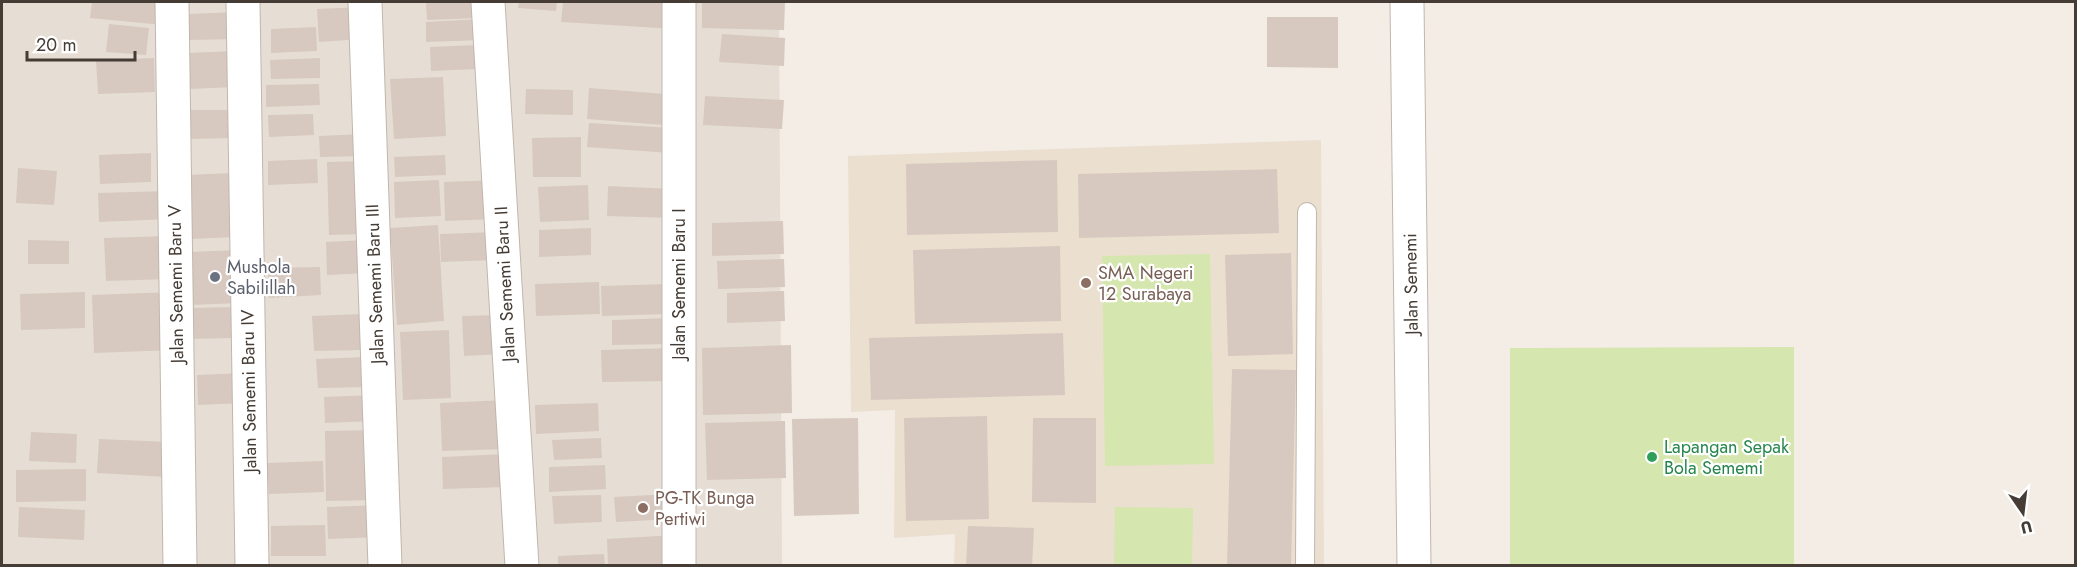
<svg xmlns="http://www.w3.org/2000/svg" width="2077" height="567" font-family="Jost,sans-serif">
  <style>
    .residential { fill: #e6ded4 }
    .education { fill: #ebdfd0 }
    .green { fill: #d6e6af }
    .building { fill: #d7c9bf }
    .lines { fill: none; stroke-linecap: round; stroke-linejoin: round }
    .service-casing { stroke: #c1b6ac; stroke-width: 20 }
    .minor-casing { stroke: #c1b6ac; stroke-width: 35 }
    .service { stroke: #fff; stroke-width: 18 }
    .minor { stroke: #fff; stroke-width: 33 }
    .worship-dot { fill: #6b7280; stroke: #fff; stroke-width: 2 }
    .education-dot { fill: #8d6e63; stroke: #fff; stroke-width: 2 }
    .leisure-dot { fill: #2e9e5b; stroke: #fff; stroke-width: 2 }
    .labels { text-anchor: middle; stroke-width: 4.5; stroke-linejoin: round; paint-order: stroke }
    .worship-label { font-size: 18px; fill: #5b616d; stroke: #fff; text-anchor: start }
    .education-label { font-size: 18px; fill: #785e54; stroke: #fff; text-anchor: start }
    .street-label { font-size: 18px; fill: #453c35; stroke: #fff }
    .leisure-label { font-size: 18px; fill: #27864d; stroke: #fff; text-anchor: start }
  </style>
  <rect width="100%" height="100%" fill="#f3ede6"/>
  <path class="residential" d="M2 2H779L782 565H2Z"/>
  <path class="education" d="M1321 140 1324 565H954L955 534 894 538 895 410 851 412 848 156Z"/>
  <path class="green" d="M1210 254 1214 464 1105 466 1102 256Z
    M1794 347V565H1510V348Z
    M1115 507 1193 508 1192 565H1114Z"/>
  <path class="building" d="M92 2H166L163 25 90 18Z
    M426 2H477L478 18 427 20Z
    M519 2H557L556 11 518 8Z
    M563 2H677L675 29 561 22Z
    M702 2H785L784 30 702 28Z
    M361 7 362 39 319 42 317 9Z
    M237 12 238 39 190 40 189 14Z
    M1267 17H1338V68L1267 67Z
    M482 19 483 40 426 42V22Z
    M109 24 149 28 146 55 106 52Z
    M316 27 317 51 271 53V29Z
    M722 34 785 38 784 66 719 62Z
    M477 45 478 69 431 71 430 47Z
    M234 51 236 87 189 89 188 53Z
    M154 58 155 92 98 94 96 60Z
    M320 58V78L271 79 270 60Z
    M443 77 446 136 394 139 390 79Z
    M319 84 320 105 266 107V85Z
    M589 88 678 95 676 126 587 119Z
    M526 89 573 90V115L525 114Z
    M705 96 784 100 782 129 703 125Z
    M186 110H237V138L187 139Z
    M313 114 314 135 269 137 268 115Z
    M589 123 672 128 670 153 587 147Z
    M364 134 365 156 320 157 319 136Z
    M581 137V177H533L532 138Z
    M151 153V182L100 184 99 155Z
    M445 155 446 175 395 177 394 157Z
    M317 159 318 183 268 185V161Z
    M1057 160 1058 232 907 235 906 164Z
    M366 161 369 234 329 235 327 162Z
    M18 168 57 171 54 205 16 203Z
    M1277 169 1279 233 1079 238 1078 174Z
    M231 173 235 237 192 239 188 175Z
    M439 180 441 216 395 218 394 182Z
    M496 180 497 219 445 221 444 182Z
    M588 185 589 220 540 222 538 187Z
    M608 186 672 189 671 218 607 216Z
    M168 191 169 219 99 222 98 193Z
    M783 221 784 254 712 256V223Z
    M438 225 444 321 397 325 390 228Z
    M591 228V255L539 257V230Z
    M497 232 498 260 441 262 440 234Z
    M167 236 169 279 106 281 104 238Z
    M28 240 69 241V264H28Z
    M366 240 368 273 327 275 326 242Z
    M1060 246 1061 321 915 324 913 250Z
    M238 250 240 303 191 305 190 252Z
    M1291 253 1293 354 1228 356 1225 255Z
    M784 259 785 287 718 289 717 261Z
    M320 267 321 295 269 298 268 268Z
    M599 282 600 314 536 316 535 284Z
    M668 284V314L602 316 601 286Z
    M784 291 785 321 727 323V293Z
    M85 292V328L21 330 20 294Z
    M172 292 174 350 94 353 92 295Z
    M236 307V338L189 339V308Z
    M361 314 363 350 314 351 312 316Z
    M503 315 504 354 464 356 462 316Z
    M671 318 672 344 612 345V320Z
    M449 330 451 398 403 400 400 332Z
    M1063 333 1065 395 871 400 869 338Z
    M791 345 792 413 703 415 702 348Z
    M672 348V381L602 382 601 350Z
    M368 357 369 387 318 388 316 359Z
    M1232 369 1296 370 1291 566H1227Z
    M243 373 244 403 198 405 197 375Z
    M373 395 374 421 325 423 324 397Z
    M505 400 507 449 442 451 440 403Z
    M598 403 599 431 536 434 535 405Z
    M987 416 989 519 906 521 904 418Z
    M858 418 859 514 794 516 792 419Z
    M1033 418H1096V503L1032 502Z
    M785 421 786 478 707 480 705 423Z
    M378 430 380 500 326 501 325 431Z
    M31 432 77 434 76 463 29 461Z
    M601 438 602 458 554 460 552 440Z
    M99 439 169 442 167 477 97 473Z
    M506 454 507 487 443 489 442 457Z
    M323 461 324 492 269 494 267 463Z
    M605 465 606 489 549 492V467Z
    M86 469V501L16 502V470Z
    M671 494 672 519 616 522 614 497Z
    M601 495 602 522 554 524 552 496Z
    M380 505 381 537 328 539 327 507Z
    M19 507 85 510 84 540 18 537Z
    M325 525 326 556H271V526Z
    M968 526 1034 528 1032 566H966Z
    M674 535 675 566H608L607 539Z
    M604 554 605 566H558V556Z"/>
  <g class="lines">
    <defs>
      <path id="service" d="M1305 566 1307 212"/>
      <path id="minor" d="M172 2 180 566
        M243 2 252 566
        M365 2 385 566
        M488 2 522 566
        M679 2V566
        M1407 2 1414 566"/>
    </defs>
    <use href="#service" class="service-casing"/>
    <use href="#minor" class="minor-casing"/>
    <use href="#service" class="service"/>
    <use href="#minor" class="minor"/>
  </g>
  <circle class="worship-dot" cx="215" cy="277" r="6"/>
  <g class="education-dot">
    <circle cx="1086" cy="283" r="6"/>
    <circle cx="643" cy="508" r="6"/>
  </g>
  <circle class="leisure-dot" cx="1652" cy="457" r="6"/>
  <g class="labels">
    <g class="worship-label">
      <text x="227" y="273">Mushola<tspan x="227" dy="21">Sabilillah</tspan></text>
    </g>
    <g class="education-label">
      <text x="1098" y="279">SMA Negeri<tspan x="1098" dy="21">12 Surabaya</tspan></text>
      <text x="655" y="504">PG-TK Bunga<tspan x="655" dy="21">Pertiwi</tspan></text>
    </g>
    <g class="street-label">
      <text transform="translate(176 284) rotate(-91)" y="6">Jalan Sememi Baru V</text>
      <text transform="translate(375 284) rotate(-92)" y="6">Jalan Sememi Baru III</text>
      <text transform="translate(505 284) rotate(-93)" y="6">Jalan Sememi Baru II</text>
      <text transform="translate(679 284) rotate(-90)" y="6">Jalan Sememi Baru I</text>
      <text transform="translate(1411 284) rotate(-91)" y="6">Jalan Sememi</text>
      <text transform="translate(249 391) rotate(-91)" y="6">Jalan Sememi Baru IV</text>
    </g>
    <g class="leisure-label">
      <text x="1664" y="453">Lapangan Sepak<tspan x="1664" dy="21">Bola Sememi</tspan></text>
    </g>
  </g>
  <rect width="2077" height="567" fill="none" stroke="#453c35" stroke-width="6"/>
  <g transform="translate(2023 513) rotate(166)" stroke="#ffffff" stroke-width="4.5" paint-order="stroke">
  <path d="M0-4.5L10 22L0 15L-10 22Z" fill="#453c35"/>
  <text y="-9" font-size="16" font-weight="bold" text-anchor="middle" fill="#453c35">U</text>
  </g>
  <path d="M27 51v9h108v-9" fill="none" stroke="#453c35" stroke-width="3"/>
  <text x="36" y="51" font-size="18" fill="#453c35" stroke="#ffffff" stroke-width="4.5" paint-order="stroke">20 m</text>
</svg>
